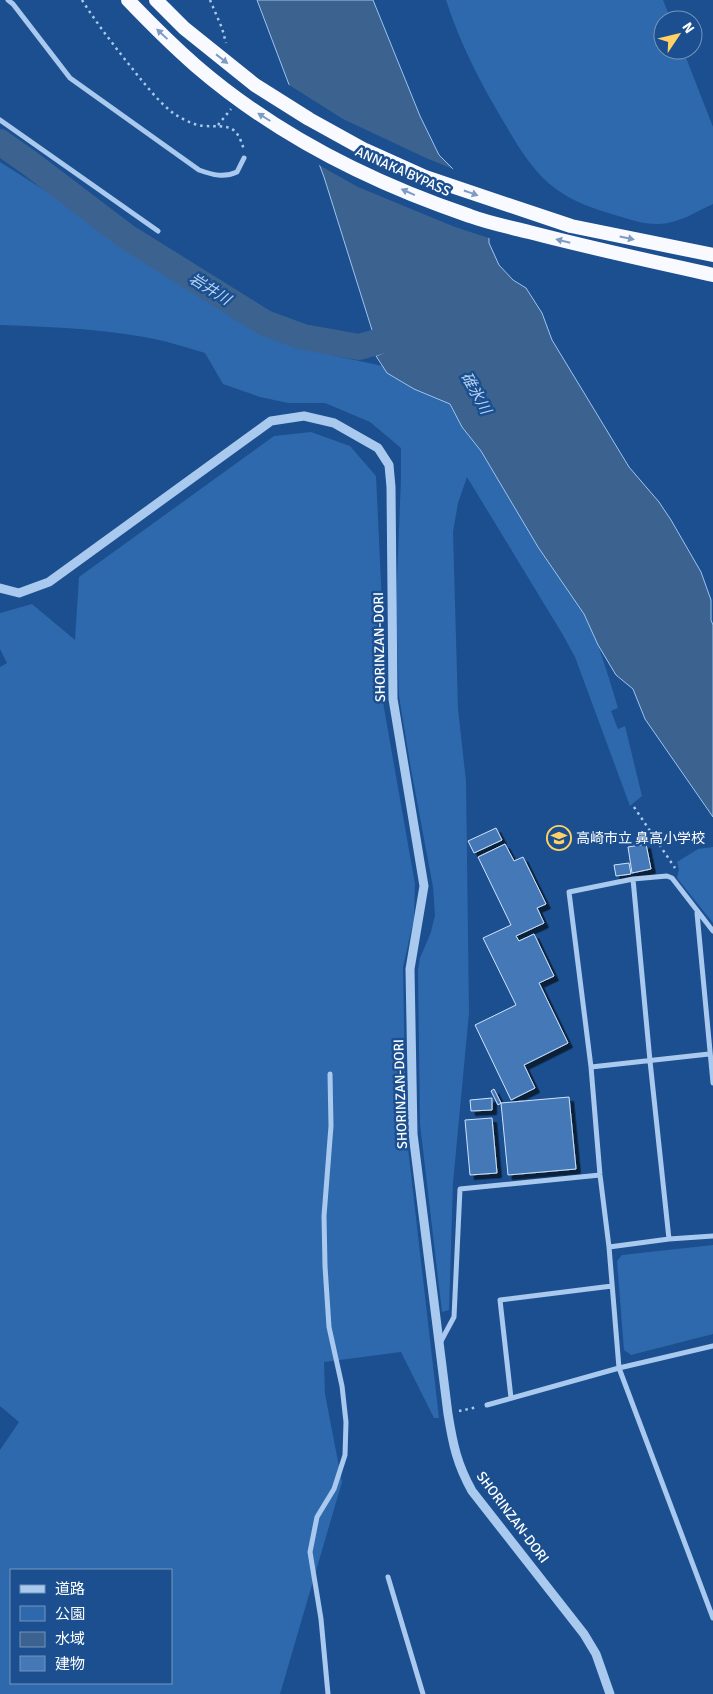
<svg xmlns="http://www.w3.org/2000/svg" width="713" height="1694" font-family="Signika,'Noto Sans JP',sans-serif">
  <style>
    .green { fill: #2e69ad; fill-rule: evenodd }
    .water { fill: #3c6290; stroke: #9cc4f0 }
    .pier { fill: #1b4f8f }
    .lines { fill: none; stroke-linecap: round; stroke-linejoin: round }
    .river { stroke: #3c6290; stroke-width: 26 }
    .building { fill: #4478b7; stroke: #cfe3fa; filter: url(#shadow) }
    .path { stroke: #a9c9ee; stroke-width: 2.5; stroke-dasharray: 2.5 4; stroke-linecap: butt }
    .minor { stroke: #a9c9ee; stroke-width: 5 }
    .tertiary { stroke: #a9c9ee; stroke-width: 9 }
    .trunk { stroke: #f8faff; stroke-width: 14 }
    .oneway { fill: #7e9cc1 }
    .labels { text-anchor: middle; stroke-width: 5; stroke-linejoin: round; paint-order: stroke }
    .street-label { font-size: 14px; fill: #fff; stroke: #1b4f8f }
    .poi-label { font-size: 14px; fill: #fff; stroke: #1b4f8f; text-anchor: start }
    .water-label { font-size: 15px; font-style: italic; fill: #b5d3f5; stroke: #1b4f8f }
  </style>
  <defs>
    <filter id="shadow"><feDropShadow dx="4.5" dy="4.5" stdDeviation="0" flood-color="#0009"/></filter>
  </defs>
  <rect width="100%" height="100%" fill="#1b4f8f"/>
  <path class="green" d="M446 0H663L671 20H663V50H683L713 127V204C696 212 679 223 660 224 645 225 629 219 615 215 595 209 573 202 556 189 533 172 519 148 505 124 481 84 460 44 446 0Z
    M0 162 160 263 247 322 318 352 401 370 450 404 462 427 481 451 538 547 584 614 598 645 609 678 618 708 611 711 618 729 625 726 642 796 630 806 575 657 563 635 467 477 458 503 453 532 458 709 466 781 469 1013 453 1183 449 1310 442 1312 420 1124 418 970 420 958 431 932 435 915 433 887 411 769 399 696 396 607 401 478V448L370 422 325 403H288L260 397 223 384 205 353C192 349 178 345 164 341 111 329 55 327 0 325Z
    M311 432 350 446 376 476 382 604 380 674 384 708 415 884 414 918 403 967 406 1131 439 1418H434L401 1352 324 1362 325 1394 342 1482 280 1694H0V1450L19 1422 0 1406V667L7 663 0 649V613L32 604 75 640 79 577 274 436ZM11 1570H171V1683H11Z
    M713 847V923L677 878 679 869 677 862 698 849Z
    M713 1245V1334L631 1355 624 1350 617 1261 622 1255Z"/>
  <path class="water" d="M257 0H373L420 116 439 155 464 180 489 212V243L499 265 513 280 526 288 542 313 552 340 629 467 659 502 671 520 701 572 711 600V620L713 625V817L645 719 633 689 616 675 598 645 584 614 538 547 481 451 462 427 450 404 414 389 387 373 376 356 391 350 384 340 372 330 324 177Z"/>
  <path class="pier" d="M286 83 343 119 426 158 458 171 492 211V239L455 227 358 187 317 164Z"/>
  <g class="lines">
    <path class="river" d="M0 142 31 164 127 237 265 323 303 337 359 347 384 340 406 339 418 341"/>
  </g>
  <path class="building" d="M496 828 502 840 474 853 468 841Z
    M505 844 514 861 523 857 546 904 537 908 544 923 516 936 519 941 534 934 554 976 539 983 568 1043 524 1065 535 1088 511 1100 475 1025 516 1005 483 938 511 925 478 857Z
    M646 844 651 869 632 873 628 847Z
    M629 863 631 874 616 876 614 865Z
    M494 1089 501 1103 498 1105 491 1091Z
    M569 1097 576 1169 508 1175 501 1103Z
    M492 1098V1110L471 1111 470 1100Z
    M492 1118 497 1173 470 1175 465 1120Z"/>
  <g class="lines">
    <path class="path" d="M82 0C99 27 119 52 139 77 149 89 160 103 173 113 182 119 193 125 204 126 229 127 236 123 244 150
      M210 0 222 28 226 43
      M218 125 231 109
      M634 807 675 868
      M459 1411 478 1407"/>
    <path class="minor" d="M8 0 13 4 70 78 199 170C213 175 224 178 237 172L244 158
      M0 120 158 231
      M633 879 650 1061 669 1239
      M697 913 713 1083
      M713 931 672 878 667 876 633 879 569 892 591 1067 600 1175 609 1247 619 1368 713 1618
      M591 1067 709 1054
      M609 1247 669 1239 713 1236
      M440 1343 454 1317 460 1189 600 1175
      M511 1398 500 1300 612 1286
      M487 1405 619 1368 713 1346
      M388 1577 423 1694
      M328 1694 321 1619 310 1552 317 1517 334 1489 345 1455 346 1422 342 1386 329 1327 325 1266 324 1216 331 1126 330 1074"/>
    <path class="tertiary" d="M0 588 19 593 49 582 271 421 304 416 334 423 378 448 389 465 391 487 393 699 424 886 410 969 413 1134 448 1414C453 1445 457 1464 472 1491L584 1634 596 1654 610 1694"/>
    <path class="trunk" d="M128 0C150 23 172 45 196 66 275 134 372 183 470 216 489 223 509 227 529 232 590 248 651 261 713 275
      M156 0 184 28 255 85 309 119 365 150 425 177 571 226 713 255"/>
  </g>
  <defs><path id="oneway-solid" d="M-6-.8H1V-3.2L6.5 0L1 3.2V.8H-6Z" transform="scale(1.25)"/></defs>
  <g class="oneway">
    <use href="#oneway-solid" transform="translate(162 34) rotate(-137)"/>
    <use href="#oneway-solid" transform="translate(222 59) rotate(38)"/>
    <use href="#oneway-solid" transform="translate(264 117) rotate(-148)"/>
    <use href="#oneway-solid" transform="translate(408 192) rotate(-156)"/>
    <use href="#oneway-solid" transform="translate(471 193) rotate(19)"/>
    <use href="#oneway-solid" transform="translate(627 238) rotate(12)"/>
    <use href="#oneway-solid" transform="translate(563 241) rotate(-166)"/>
  </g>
  <defs>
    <symbol id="school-ring" viewBox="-11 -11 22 22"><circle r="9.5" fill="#1b4f8f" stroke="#ffd166" stroke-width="1.5"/><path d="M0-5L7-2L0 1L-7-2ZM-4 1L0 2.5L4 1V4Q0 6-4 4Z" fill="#ffd166"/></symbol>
  </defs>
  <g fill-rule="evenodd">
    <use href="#school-ring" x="545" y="824" width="28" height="28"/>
  </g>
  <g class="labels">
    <g class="street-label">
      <text transform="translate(403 171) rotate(24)" y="5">ANNAKA BYPASS</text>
      <text transform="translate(379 647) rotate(-91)" y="5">SHORINZAN-DORI</text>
      <text transform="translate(400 1094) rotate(-92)" y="5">SHORINZAN-DORI</text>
      <text transform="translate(513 1517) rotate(53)" y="5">SHORINZAN-DORI</text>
    </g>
    <g class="poi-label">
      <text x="576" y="843">高崎市立 鼻高小学校</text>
    </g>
    <g class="water-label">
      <text transform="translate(210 289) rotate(32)" y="5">岩井川</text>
      <text transform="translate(476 393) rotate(61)" y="5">碓氷川</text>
    </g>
  </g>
  <rect x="10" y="1569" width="162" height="115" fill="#1b4f8f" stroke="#7695bc"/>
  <rect x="20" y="1585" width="25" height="8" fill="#a9c9ee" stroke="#7695bc"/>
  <text x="55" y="1594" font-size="15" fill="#ffffff">道路</text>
  <rect x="20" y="1606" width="25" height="15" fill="#2e69ad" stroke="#7695bc"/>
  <text x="55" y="1619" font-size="15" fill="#ffffff">公園</text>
  <rect x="20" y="1632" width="25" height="15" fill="#3c6290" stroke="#7695bc"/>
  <text x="55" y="1644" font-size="15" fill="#ffffff">水域</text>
  <rect x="20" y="1656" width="25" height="15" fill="#4478b7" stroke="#7695bc"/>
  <text x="55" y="1669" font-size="15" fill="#ffffff">建物</text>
  <g transform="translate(678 35) rotate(55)"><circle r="24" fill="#1b4f8f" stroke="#7695bc"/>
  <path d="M0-4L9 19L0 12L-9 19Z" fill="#ffd166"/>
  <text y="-8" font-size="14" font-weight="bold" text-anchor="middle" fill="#ffffff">N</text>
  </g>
</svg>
